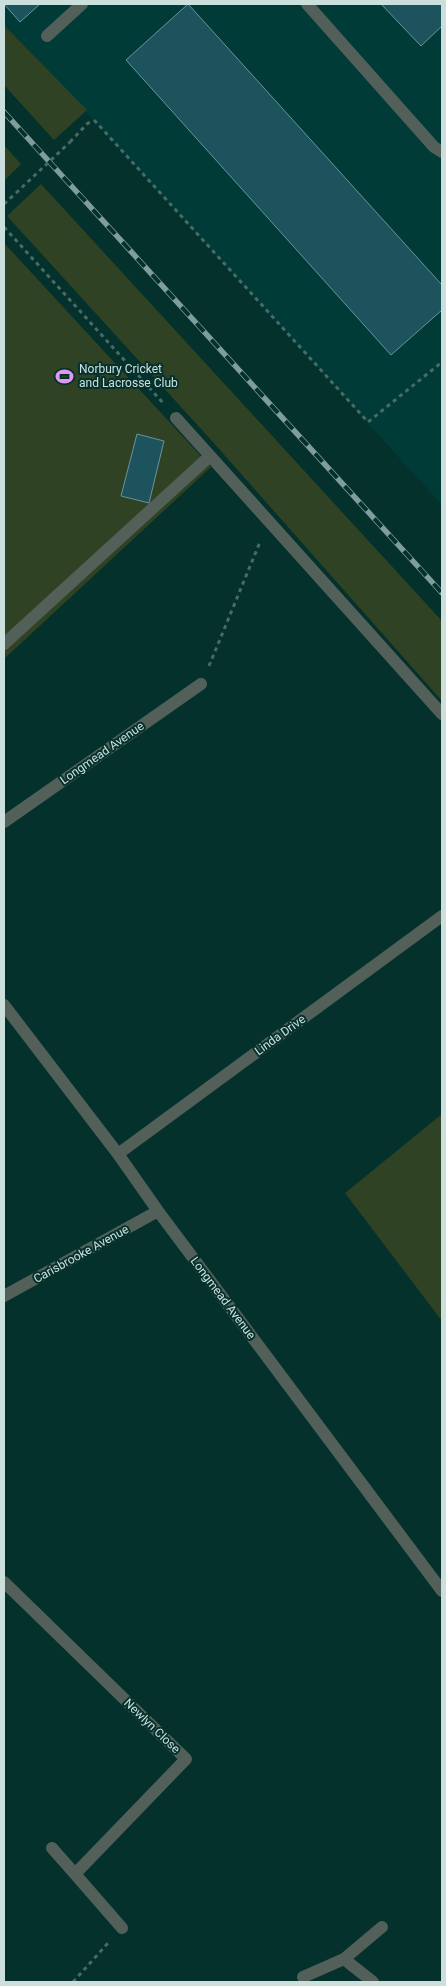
<svg xmlns="http://www.w3.org/2000/svg" width="446" height="1986" font-family="Roboto,sans-serif">
  <style>
    .built { fill: #003b37 }
    .green { fill: #2f4223 }
    .building { fill: #1d535d; stroke: #6b939c }
    .lines { fill: none; stroke-linecap: round; stroke-linejoin: round }
    .path { stroke: #476b67; stroke-width: 3; stroke-dasharray: 4 4; stroke-linecap: butt }
    .lane { stroke: #536059; stroke-width: 12 }
    .street { stroke: #536059; stroke-width: 12 }
    .rail-casing { stroke: #7f9d9a; stroke-width: 5.5 }
    .rail { stroke: #05312d; stroke-width: 4; stroke-dasharray: 11; stroke-linecap: butt }
    .path-bridge { stroke: #476b67; stroke-width: 3; stroke-dasharray: 4 4; stroke-linecap: butt }
    .labels { text-anchor: middle; stroke-width: 4; stroke-linejoin: round; paint-order: stroke }
    .poi-label { font-size: 12px; fill: #cbe0dd; stroke: #05312d; text-anchor: start }
    .street-label { font-size: 12px; fill: #cbe0dd; stroke: #05312d }
  </style>
  <rect width="100%" height="100%" fill="#05312d"/>
  <path class="built" d="M4 4H442V505L46 68 4 25Z"/>
  <path class="green" d="M4 25 87 110 54 140 4 85Z
    M4 145 21 164 4 181Z
    M41 184 442 621V701L212 441 7 216Z
    M4 243 211 467 4 659Z
    M442 1114V1321L345 1193Z"/>
  <path class="building" d="M4 4H40L20 22Z
    M188 4 442 285V310L391 355 126 60Z
    M381 4H442V26L421 46Z
    M137 434 164 441 149 503 121 496Z"/>
  <g class="lines">
    <path class="path" d="M70 142 88 123 95 121 368 422 442 362
      M4 204 16 193
      M4 227 164 404
      M209 666 260 542
      M73 1982 109 1942"/>
    <path class="lane" d="M47 36 82 4
      M176 418 442 714
      M4 644 210 456"/>
    <path class="street" d="M307 4 434 147 442 152
      M4 822 201 684
      M4 1005 118 1154 158 1211 442 1591
      M118 1154 442 916
      M4 1296 158 1211
      M4 1582 186 1759 75 1874 122 1928
      M52 1848 75 1874
      M344 1959 373 1982
      M303 1977 344 1959 382 1927"/>
    <defs>
      <path id="rail" d="M4 112 442 593"/>
    </defs>
    <use href="#rail" class="rail-casing"/>
    <use href="#rail" class="rail"/>
    <path class="path-bridge" d="M16 193 70 142"/>
  </g>
  <defs>
    <symbol id="stadium-bare" viewBox="-9 -9 18 18"><path d="M0-5a6.5 5 0 1 0 0 10a6.5 5 0 1 0 0-10ZM-3.5-1.8h7v3.6h-7Z" fill="#de98f2" stroke="#05312d" stroke-width="2.5" paint-order="stroke"/></symbol>
  </defs>
  <g fill-rule="evenodd">
    <use href="#stadium-bare" x="52" y="364" width="25" height="25"/>
  </g>
  <g class="labels">
    <g class="poi-label">
      <text x="79" y="373">Norbury Cricket<tspan x="79" dy="14">and Lacrosse Club</tspan></text>
    </g>
    <g class="street-label">
      <text transform="translate(102 753) rotate(-35)" y="4">Longmead Avenue</text>
      <text transform="translate(280 1035) rotate(-36)" y="4">Linda Drive</text>
      <text transform="translate(81 1254) rotate(-29)" y="4">Carisbrooke Avenue</text>
      <text transform="translate(223 1298) rotate(53)" y="4">Longmead Avenue</text>
      <text transform="translate(152 1726) rotate(44)" y="4">Newlyn Close</text>
    </g>
  </g>
  <rect width="446" height="1986" fill="none" stroke="#cbe0dd" stroke-width="10"/>
</svg>
